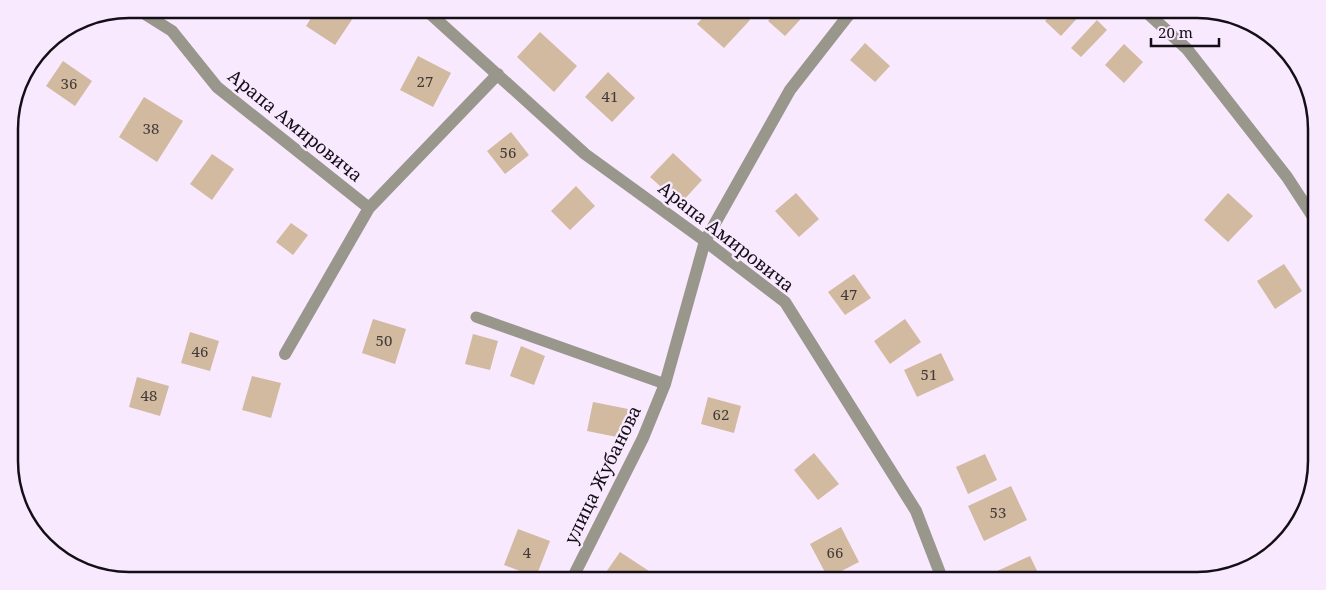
<svg xmlns="http://www.w3.org/2000/svg" width="1326" height="590" font-family="'Noto Serif',serif">
  <style>
    .building { fill: #d1ba9f }
    .lines { fill: none; stroke-linecap: round; stroke-linejoin: round }
    .service { stroke: #99968c; stroke-width: 11 }
    .minor { stroke: #99968c; stroke-width: 12 }
    .labels { text-anchor: middle; stroke-width: 5; stroke-linejoin: round; paint-order: stroke }
    .number-label { font-size: 15px; fill: #433a38 }
    .street-label { font-size: 18px; fill: #140f16; stroke: #f9e9fe }
    .rim { fill: none; stroke: #140f16; stroke-width: 2.5 }
  </style>
  <rect width="100%" height="100%" fill="#f9e9fe"/>
  <path class="building" d="M317 9H346L355 15 335 45 306 26Z
    M711 9H738L750 20 724 48 697 24Z
    M779 9H810L785 36 768 21Z
    M1057 9H1077L1082 13 1061 36 1045 21Z
    M1097 20 1107 30 1081 57 1071 48Z
    M540 32 577 66 554 92 517 57Z
    M865 43 890 66 875 82 850 60Z
    M1124 44 1143 62 1124 83 1105 65Z
    M418 56 451 73 433 107 400 90Z
    M63 61 92 81 75 106 46 86Z
    M608 72 635 98 612 122 585 97Z
    M144 97 183 121 157 162 119 137Z
    M511 132 529 155 505 174 487 151Z
    M673 153 702 180 680 204 650 177Z
    M212 154 234 169 212 200 190 184Z
    M576 186 595 206 570 230 551 211Z
    M796 193 819 219 799 237 775 211Z
    M1228 193 1253 216 1228 242 1204 220Z
    M291 223 308 235 293 255 276 242Z
    M1284 264 1302 291 1275 309 1257 281Z
    M854 274 871 298 845 315 828 292Z
    M373 319 406 329 395 364 362 353Z
    M905 319 921 342 890 364 874 341Z
    M190 332 219 341 210 371 181 363Z
    M473 334 498 341 490 370 465 364Z
    M521 346 545 356 534 385 510 376Z
    M941 353 954 380 917 397 904 370Z
    M252 376 281 383 271 418 242 410Z
    M137 377 169 386 160 416 129 407Z
    M708 397 741 406 734 433 701 424Z
    M593 402 628 409 622 438 587 431Z
    M814 453 839 484 818 500 794 470Z
    M985 454 997 480 968 494 956 467Z
    M1011 486 1027 520 984 541 968 506Z
    M841 527 859 562 828 578 810 544Z
    M518 529 550 541 536 577 504 565Z
    M620 552 649 571 642 581H606L602 578Z
    M1030 556 1042 581H1002L997 571Z"/>
  <g class="lines">
    <path class="service" d="M476 317 665 384"/>
    <path class="minor" d="M137 9 172 31 217 87 369 208
      M425 9 585 154 705 241 785 302 916 511 943 581
      M1143 9 1187 49 1287 177 1317 223
      M285 354 369 208 498 74
      M571 581 643 438 665 384 705 241 790 90 847 17 855 9"/>
  </g>
  <g class="labels">
    <g class="number-label">
      <text x="425" y="87">27</text>
      <text x="69" y="89">36</text>
      <text x="610" y="102">41</text>
      <text x="151" y="134">38</text>
      <text x="508" y="158">56</text>
      <text x="849" y="300">47</text>
      <text x="384" y="346">50</text>
      <text x="200" y="357">46</text>
      <text x="929" y="380">51</text>
      <text x="149" y="401">48</text>
      <text x="721" y="420">62</text>
      <text x="998" y="518">53</text>
      <text x="527" y="558">4</text>
      <text x="835" y="558">66</text>
    </g>
    <g class="street-label">
      <text transform="translate(295 126) rotate(39)" y="6">Арапа Амировича</text>
      <text transform="translate(726 237) rotate(38)" y="6">Арапа Амировича</text>
      <text transform="translate(603 475) rotate(-64)" y="6">улица Жубанова</text>
    </g>
  </g>
  <path d="M0 0H1326V590H0ZM129 18H1197A111 111 0 0 1 1308 129V461A111 111 0 0 1 1197 572H129A111 111 0 0 1 18 461V129A111 111 0 0 1 129 18Z" fill="#f9e9fe" fill-rule="evenodd"/>
  <path class="rim" d="M129 18H1197A111 111 0 0 1 1308 129V461A111 111 0 0 1 1197 572H129A111 111 0 0 1 18 461V129A111 111 0 0 1 129 18Z"/>
  <path d="M1151 38v8h68v-8" fill="none" stroke="#140f16" stroke-width="2.5"/>
  <text x="1158" y="38" font-size="15" fill="#140f16" stroke="#f9e9fe" stroke-width="4" paint-order="stroke">20 m</text>
</svg>
